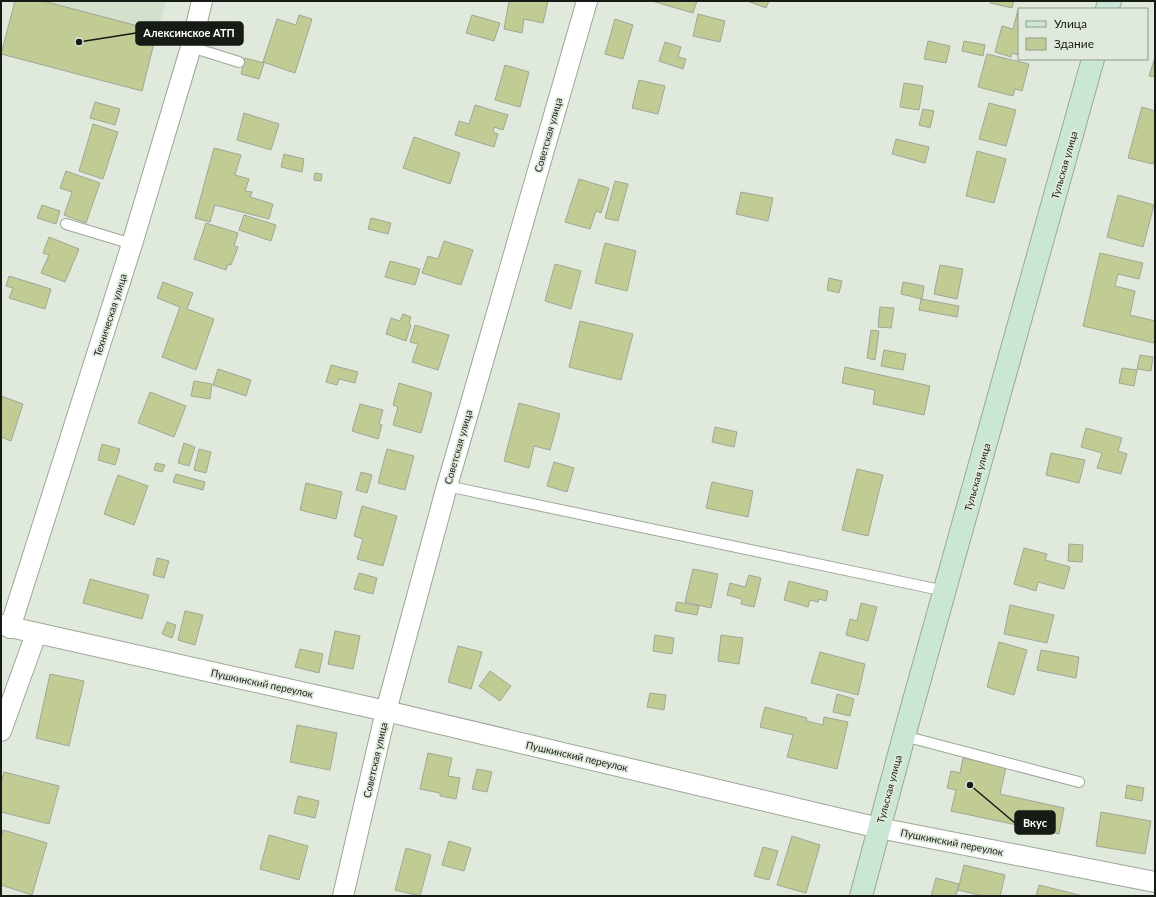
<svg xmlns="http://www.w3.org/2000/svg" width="1156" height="897" font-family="Lato,sans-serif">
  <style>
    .built { fill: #d2e0cc }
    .building { fill: #c1cc94; stroke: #a2a597 }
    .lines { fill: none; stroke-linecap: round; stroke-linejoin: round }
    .lane-casing { stroke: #9da699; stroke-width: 12 }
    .street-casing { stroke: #9da699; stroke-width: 22 }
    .secondary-casing { stroke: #9da699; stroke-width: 24 }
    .lane { stroke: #fff; stroke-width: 10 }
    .street { stroke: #fff; stroke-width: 20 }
    .secondary { stroke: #cae7d5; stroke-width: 22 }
    .labels { text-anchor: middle; stroke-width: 3.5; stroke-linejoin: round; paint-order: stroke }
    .street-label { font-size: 10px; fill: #171b16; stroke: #e0eadc }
    .leader { fill: none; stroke: #171b16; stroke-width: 1.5 }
    .callout-dot { fill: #171b16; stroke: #e0eadc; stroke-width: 1.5 }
    .callout { fill: #171b16; stroke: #171b16; stroke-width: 1.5 }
    .callout-label { font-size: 11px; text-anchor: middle; font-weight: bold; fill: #fff }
  </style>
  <rect width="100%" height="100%" fill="#e0eadc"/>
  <path class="built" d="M15 1H166L142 91Z"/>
  <path class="building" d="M15 1H43L157 31 142 91 1 54Z
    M509 1H548L543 23 524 19 522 33 504 29Z
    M652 1H697L693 13Z
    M747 1H769L766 8Z
    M991 1H1014L1012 8 990 3Z
    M1018 10 1019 55 1012 53 1011 57 995 52 1002 26 1013 29Z
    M698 14 725 21 720 42 693 36Z
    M299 15 312 19 295 73 263 62 277 19 296 25Z
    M472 15 500 23 494 41 466 33Z
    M615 19 633 25 623 59 605 54Z
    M928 41 950 46 946 63 924 59Z
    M964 41 985 45 983 56 962 51Z
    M665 42 681 47 678 57 686 59 683 69 659 61Z
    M987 54 1029 64 1022 91 1015 89 1013 96 978 87Z
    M1155 57V77L1149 76Z
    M245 58 264 63 259 79 241 74Z
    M505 65 529 72 520 107 495 100Z
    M639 80 665 86 658 114 632 108Z
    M904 83 923 86 919 110 900 107Z
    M95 102 120 109 115 125 90 118Z
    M989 103 1016 110 1006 146 979 139Z
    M475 105 508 115 503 130 494 127 493 132 498 134 494 147 455 135 459 121 469 124Z
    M1142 107 1155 111V156L1153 164 1128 158Z
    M923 109 934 111 930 128 919 125Z
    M244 113 279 124 271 150 237 140Z
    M93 124 118 132 103 179 79 171Z
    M414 137 460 153 450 184 403 168Z
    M896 139 929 147 925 163 892 154Z
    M214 148 241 155 235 175 249 179 245 191 252 192 250 197 273 204 269 219 215 205 210 222 195 218Z
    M977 151 1006 159 994 203 966 196Z
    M284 154 304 159 302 172 281 167Z
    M66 171 100 183 86 223 64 215 72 192 60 188Z
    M315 173 322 174 321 181 314 180Z
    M579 179 609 188 601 213 596 211 590 229 565 222Z
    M615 181 628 184 618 221 605 218Z
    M741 192 773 198 768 221 736 214Z
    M1118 195 1154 205 1143 247 1107 237Z
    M42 205 60 211 56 224 37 218Z
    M244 215 276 225 271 241 239 230Z
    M371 218 391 223 388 234 368 229Z
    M206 223 238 233 234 246 238 247 231 265 228 264 226 270 194 259Z
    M49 237 79 249 65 282 41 273 49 255 43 253Z
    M444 241 473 250 461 285 422 273 428 256 438 259Z
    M605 243 636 251 627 291 595 283Z
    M1100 253 1143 263 1139 279 1118 274 1115 286 1135 291 1130 315 1155 321V337L1154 343 1083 326Z
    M390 261 420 269 415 285 385 277Z
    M555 264 581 271 571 309 545 301Z
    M940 265 963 269 957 299 934 294Z
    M9 276 51 289 45 309 9 298 13 288 6 286Z
    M829 278 842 281 839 293 827 290Z
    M163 282 193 293 187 309 214 319 196 370 162 357 180 307 157 298Z
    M903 282 924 286 922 299 901 294Z
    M921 299 959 306 957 317 919 310Z
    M880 307 894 308 891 328 878 327Z
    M403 314 411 317 409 324 411 325 406 341 386 334 391 318 400 321Z
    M580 321 633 334 621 380 569 367Z
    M415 325 449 335 438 370 412 362 418 344 410 342Z
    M871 330 879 331 875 360 867 358Z
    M884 350 906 354 903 370 881 366Z
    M1140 355 1153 357 1151 371 1137 369Z
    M331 365 358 372 355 383 339 379 337 385 326 382Z
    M845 367 930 386 924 415 873 404 875 390 842 383Z
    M1122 368 1137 370 1134 386 1119 383Z
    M218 369 251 380 246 396 213 385Z
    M194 381 212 384 210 399 191 396Z
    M399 383 432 393 421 433 393 425 398 407 393 405Z
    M150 392 186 406 174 437 138 423Z
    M1 396 23 404 11 441 1 437Z
    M519 403 560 414 550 450 534 446 529 468 504 461Z
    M360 404 383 410 379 424 382 425 378 439 352 431Z
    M715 427 737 432 734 447 712 442Z
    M1086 428 1122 438 1118 451 1127 454 1121 474 1097 468 1102 453 1081 447Z
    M184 443 195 447 189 466 178 463Z
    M102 444 120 449 115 465 98 460Z
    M199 449 211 452 206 473 194 470Z
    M387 449 414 456 405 490 378 483Z
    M1051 453 1085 460 1079 483 1046 475Z
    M554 462 574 468 567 492 547 486Z
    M156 463 165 465 162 472 154 470Z
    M857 469 883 475 868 536 842 530Z
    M361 472 372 475 367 493 356 490Z
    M176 474 205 482 203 490 173 482Z
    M118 475 148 486 134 525 104 514Z
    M712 482 753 491 748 517 706 508Z
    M306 483 342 492 336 519 300 510Z
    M362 506 397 516 383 566 357 559 363 539 354 536Z
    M1069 544 1083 545 1082 562 1068 561Z
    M1024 548 1047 554 1045 560 1070 567 1064 589 1038 582 1036 591 1014 584Z
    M157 558 169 561 164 578 153 575Z
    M693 569 718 574 711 608 685 602Z
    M359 573 377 578 373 594 354 589Z
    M749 575 761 578 754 607 741 604 742 599 727 595 730 583 745 587Z
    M90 579 149 595 142 619 83 603Z
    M789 581 828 591 826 601 819 599 818 602 810 600 808 607 784 600Z
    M677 602 699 606 697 615 675 611Z
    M861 603 877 607 868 641 846 635 850 619 857 621Z
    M1010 605 1054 615 1047 643 1004 634Z
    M185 611 203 615 195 645 178 640Z
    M167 622 176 625 172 638 162 634Z
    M335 631 360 636 353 669 328 664Z
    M655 635 674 638 672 654 653 651Z
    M721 635 743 638 739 664 718 661Z
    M999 642 1027 650 1014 695 987 687Z
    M458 646 482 652 471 689 448 682Z
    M300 649 323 654 319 673 295 667Z
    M1041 650 1079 657 1076 678 1037 670Z
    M820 652 865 664 858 695 811 683Z
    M490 671 511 686 500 701 479 686Z
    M50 674 84 681 69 746 36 738Z
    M650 693 666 695 664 710 647 707Z
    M837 694 854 699 850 716 833 712Z
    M765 707 807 718 806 721 823 725 824 717 848 722 837 769 787 757 793 735 760 727Z
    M297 725 337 733 330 770 290 762Z
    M428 753 452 758 448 776 460 778 456 799 440 796V793L420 789Z
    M963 758 1006 767 1000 794 1064 808 1059 834 951 811 956 790 947 788 951 771 960 773Z
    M477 769 492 772 487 792 472 789Z
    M4 772 59 786 49 824 1 812V784Z
    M1127 785 1144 788 1142 801 1125 798Z
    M298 796 319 801 315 818 294 813Z
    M1101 812 1151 821 1145 854 1096 846Z
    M3 830 47 843 32 895 1 885V838Z
    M269 835 308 846 299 880 260 869Z
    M792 836 820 845 806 893 777 885Z
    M449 841 471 848 464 871 442 865Z
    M763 847 778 851 769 880 754 876Z
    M406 848 431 855 420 896 395 890Z
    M964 865 1005 875 1000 896H983L958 890Z
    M936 878 959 884 956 896H931Z
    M1039 885 1083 896H1036Z"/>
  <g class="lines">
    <defs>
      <path id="lane" d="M191 47 239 62
        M66 224 132 244
        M447 486 945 591
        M904 736 1079 782"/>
      <path id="street" d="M1 625 386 711 879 828 1155 882
        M10 628 132 244 191 47 202 1
        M1 731 36 634
        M343 896 386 711 447 486 587 1"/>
      <path id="secondary" d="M1107 9 1110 1
        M861 896 904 736 1093 59"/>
    </defs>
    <use href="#lane" class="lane-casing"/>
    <use href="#street" class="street-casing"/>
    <use href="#secondary" class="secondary-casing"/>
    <use href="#lane" class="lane"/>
    <use href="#street" class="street"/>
    <use href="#secondary" class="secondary"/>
  </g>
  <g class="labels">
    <g class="street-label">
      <text transform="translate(548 135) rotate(-74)" y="4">Советская улица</text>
      <text transform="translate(1064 165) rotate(-74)" y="4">Тульская улица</text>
      <text transform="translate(110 315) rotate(-72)" y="4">Техническая улица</text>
      <text transform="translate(458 447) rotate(-74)" y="4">Советская улица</text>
      <text transform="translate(977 477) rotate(-74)" y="4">Тульская улица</text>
      <text transform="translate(262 683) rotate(12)" y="4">Пушкинский переулок</text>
      <text transform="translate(577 756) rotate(13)" y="4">Пушкинский переулок</text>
      <text transform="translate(375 760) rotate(-77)" y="4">Советская улица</text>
      <text transform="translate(889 789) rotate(-75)" y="4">Тульская улица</text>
      <text transform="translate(952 842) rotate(11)" y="4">Пушкинский переулок</text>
    </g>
  </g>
  <path class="leader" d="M79 42L136 33M970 785L1015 823"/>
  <g class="callout-dot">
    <circle cx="79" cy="42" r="4"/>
    <circle cx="970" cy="785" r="4"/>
  </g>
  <g class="callout">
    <rect x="136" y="22" width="107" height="23" rx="4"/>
    <rect x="1015" y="811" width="40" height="23" rx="4"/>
  </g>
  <g class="callout-label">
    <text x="189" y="37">Алексинское АТП</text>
    <text x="1035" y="827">Вкус</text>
  </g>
  <rect width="1156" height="897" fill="none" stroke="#171b16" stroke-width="4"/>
  <rect x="1018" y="8" width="130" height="52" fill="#e0eadc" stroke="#90978d"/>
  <rect x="1026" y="21" width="20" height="6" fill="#cae7d5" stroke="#90978d"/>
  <text x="1054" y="28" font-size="12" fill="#171b16">Улица</text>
  <rect x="1026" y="38" width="20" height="12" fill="#c1cc94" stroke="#90978d"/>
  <text x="1054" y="48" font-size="12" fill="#171b16">Здание</text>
</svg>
